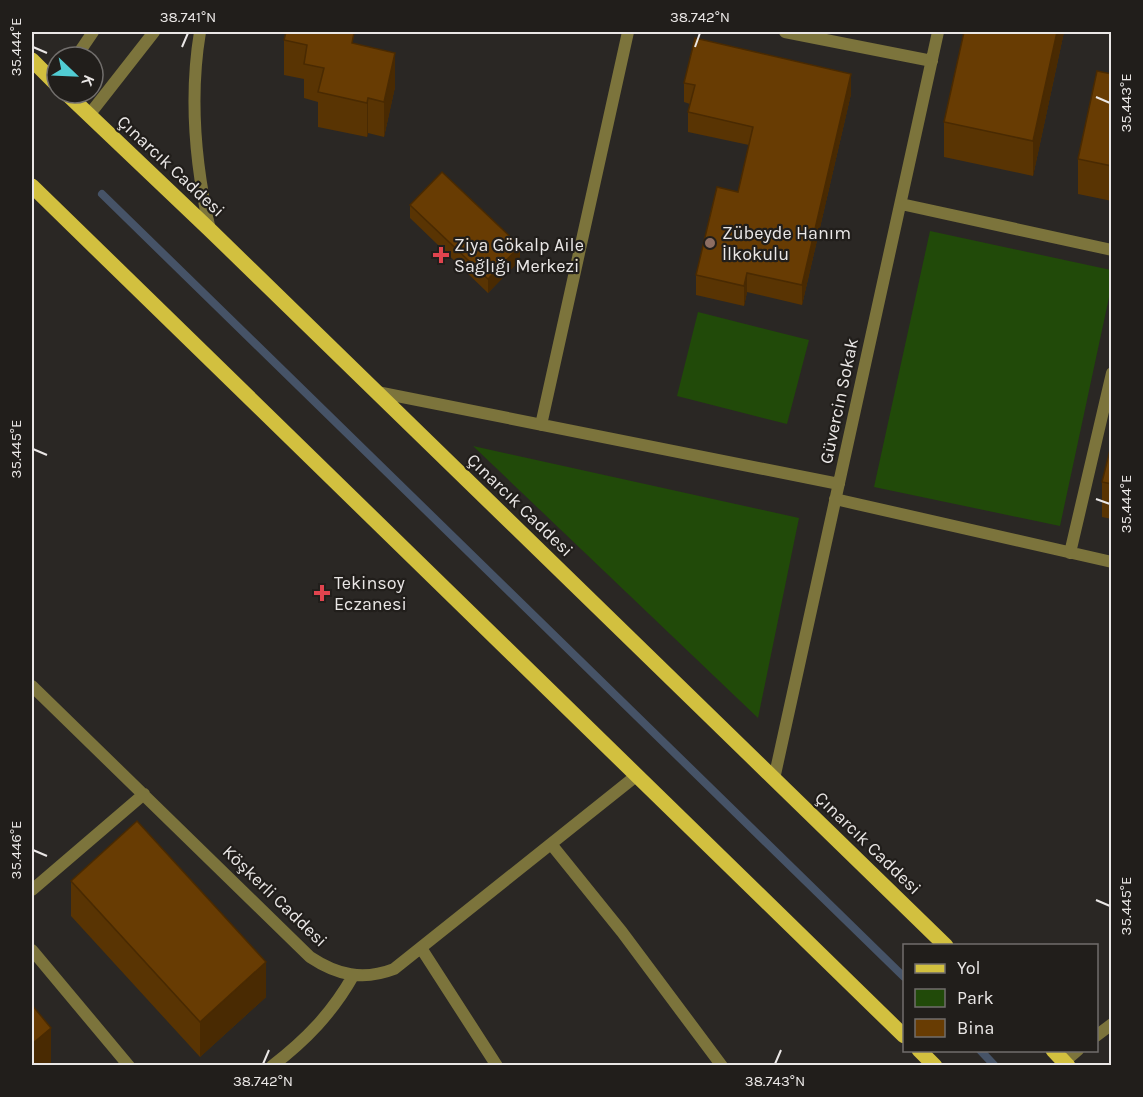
<svg xmlns="http://www.w3.org/2000/svg" width="1143" height="1097" font-family="Karla,sans-serif">
  <style>
    .green { fill: #214a09 }
    .lines { fill: none; stroke-linecap: round; stroke-linejoin: round }
    .stream { stroke: #465367; stroke-width: 8 }
    .street { stroke: #7c743c; stroke-width: 12 }
    .primary { stroke: #d2c03f; stroke-width: 15 }
    .wall { fill: #593403 }
    .shaded-wall { fill: #492a02 }
    .building { fill: #683c03; stroke: #492a02; stroke-width: 1.5 }
    .ticks { fill: none; stroke: #eae7e6; stroke-width: 2 }
    .education-dot { fill: #8d6e63; stroke: #211e1b; stroke-width: 2 }
    .health-dot { fill: #e0444e; stroke: #211e1b; stroke-width: 2 }
    .labels { text-anchor: middle; stroke-width: 4.5; stroke-linejoin: round; paint-order: stroke }
    .street-label { font-size: 18px; fill: #eae7e6; stroke: #211e1b }
    .poi-label { font-size: 18px; fill: #eae7e6; stroke: #211e1b; text-anchor: start }
    .neatline { fill: none; stroke: #eae7e6; stroke-width: 2 }
    .ticks-label { font-size: 15px; text-anchor: middle; fill: #eae7e6 }
  </style>
  <rect width="100%" height="100%" fill="#2a2724"/>
  <path class="green" d="M930 231 1111 270V288L1060 526 874 487Z
    M698 312 809 340 787 424 677 396Z
    M473 446 799 518 758 718Z"/>
  <g class="lines">
    <path class="stream" d="M102 194 904 977
      M980 1050 995 1066"/>
    <path class="street" d="M200 32C189 98 195 164 210 230
      M785 32 932 61
      M76 57 93 32
      M89 115 154 32
      M901 204 1112 250
      M377 392 839 484
      M541 425 628 32
      M835 499 1112 562
      M1070 553 1112 373
      M32 686 310 957C337 975 363 981 394 969L636 776
      M774 779 938 32
      M551 844 622 932 722 1066
      M32 890 144 794
      M421 948 497 1066
      M32 950 129 1066
      M1096 1036 1112 1024
      M1064 1062 1078 1050
      M272 1066C306 1040 332 1013 353 976"/>
    <path class="primary" d="M32 60 57 85
      M66 93 210 230 946 946
      M32 186 904 1036
      M919 1050 935 1066
      M1053 1050 1068 1066"/>
  </g>
  <path class="wall" d="M964 32H1064L1033 176 944 157V122Z
    M1109 32H1112V53L1109 52Z
    M284 40 354 44 395 87 384 137 368 133 367 137 318 127V102L304 98V79L284 75Z
    M1112 74V201L1078 194V159Z
    M684 83 851 94 802 305 747 292 744 306 696 295V275L738 192 749 145 688 132V112L690 104 684 102Z
    M410 205 520 260 488 293 410 218Z
    M1112 442V519L1102 517V482Z
    M71 881 266 997 200 1057 71 916Z"/>
  <path class="shaded-wall" d="M1057 32H1064L1033 176V141Z
    M395 53V87L384 137V102Z
    M851 74V94L802 305V285Z
    M368 98V133L367 137V103Z
    M520 246V260L488 293V279Z
    M747 273V292L744 306V286Z
    M266 962V997L200 1057V1022Z
    M51 1028V1063L47 1065H32V1044Z"/>
  <path class="building" d="M286 32H346L354 33 352 43 395 53 384 102 368 98 367 103 318 92 324 68 304 64 307 45 284 40Z
    M964 32H1057L1033 141 944 122Z
    M695 38 851 74 802 285 747 273 744 286 696 275 717 187 738 192 753 127 688 112 695 85 684 83Z
    M1097 71 1112 74V166L1078 159Z
    M442 172 520 246 488 279 410 205Z
    M1112 442V484L1102 482Z
    M137 821 266 962 200 1022 71 881Z
    M32 1005 51 1028 32 1044Z"/>
  <path class="ticks" d="M33 47 47 53M182 47 188 33M695 47 700 33M1096 97 1110 103M33 449 47 455M1096 499 1110 504M33 850 47 856M1096 900 1110 906M263 1064 269 1050M775 1064 781 1050"/>
  <circle class="education-dot" cx="710" cy="243" r="6"/>
  <g class="health-dot">
    <path d="M438 246h6v6h6v6h-6v6h-6v-6h-6v-6h6z"/>
    <path d="M319 584h6v6h6v6h-6v6h-6v-6h-6v-6h6z"/>
  </g>
  <g class="labels">
    <g class="street-label">
      <text transform="translate(171 166) rotate(43)" y="6">Çınarcık Caddesi</text>
      <text transform="translate(839 401) rotate(-78)" y="6">Güvercin Sokak</text>
      <text transform="translate(520 505) rotate(44)" y="6">Çınarcık Caddesi</text>
      <text transform="translate(868 843) rotate(44)" y="6">Çınarcık Caddesi</text>
      <text transform="translate(275 896) rotate(44)" y="6">Köşkerli Caddesi</text>
    </g>
    <g class="poi-label">
      <text x="722" y="239">Zübeyde Hanım<tspan x="722" dy="21">İlkokulu</tspan></text>
      <text x="454" y="251">Ziya Gökalp Aile<tspan x="454" dy="21">Sağlığı Merkezi</tspan></text>
      <text x="334" y="589">Tekinsoy<tspan x="334" dy="21">Eczanesi</tspan></text>
    </g>
  </g>
  <rect width="1143" height="1097" fill="none" stroke="#211e1b" stroke-width="66"/>
  <rect x="903" y="944" width="195" height="108" fill="#211e1b" stroke="#716e6c" stroke-width="1.5"/>
  <rect x="915" y="964" width="30" height="9" fill="#d2c03f" stroke="#716e6c" stroke-width="1.5"/>
  <text x="957" y="974" font-size="18" fill="#eae7e6">Yol</text>
  <rect x="915" y="989" width="30" height="18" fill="#214a09" stroke="#716e6c" stroke-width="1.5"/>
  <text x="957" y="1004" font-size="18" fill="#eae7e6">Park</text>
  <rect x="915" y="1019" width="30" height="18" fill="#683c03" stroke="#716e6c" stroke-width="1.5"/>
  <text x="957" y="1034" font-size="18" fill="#eae7e6">Bina</text>
  <g transform="translate(75 75) rotate(113)"><circle r="28" fill="#211e1b" stroke="#716e6c" stroke-width="1.5"/>
  <path d="M0-4.5L10 22L0 15L-10 22Z" fill="#51ccd3"/>
  <text y="-9" font-size="16" font-weight="bold" text-anchor="middle" fill="#eae7e6">K</text>
  </g>
  <rect x="33" y="33" width="1077" height="1031" class="neatline"/>
  <g class="ticks-label">
    <text x="188" y="22">38.741°N</text>
    <text x="700" y="22">38.742°N</text>
    <text transform="translate(16 47) rotate(-90)" y="5">35.444°E</text>
    <text transform="translate(1126 103) rotate(-90)" y="5">35.443°E</text>
    <text transform="translate(16 449) rotate(-90)" y="5">35.445°E</text>
    <text transform="translate(1126 504) rotate(-90)" y="5">35.444°E</text>
    <text transform="translate(16 850) rotate(-90)" y="5">35.446°E</text>
    <text transform="translate(1126 906) rotate(-90)" y="5">35.445°E</text>
    <text x="263" y="1086">38.742°N</text>
    <text x="775" y="1086">38.743°N</text>
  </g>
</svg>
